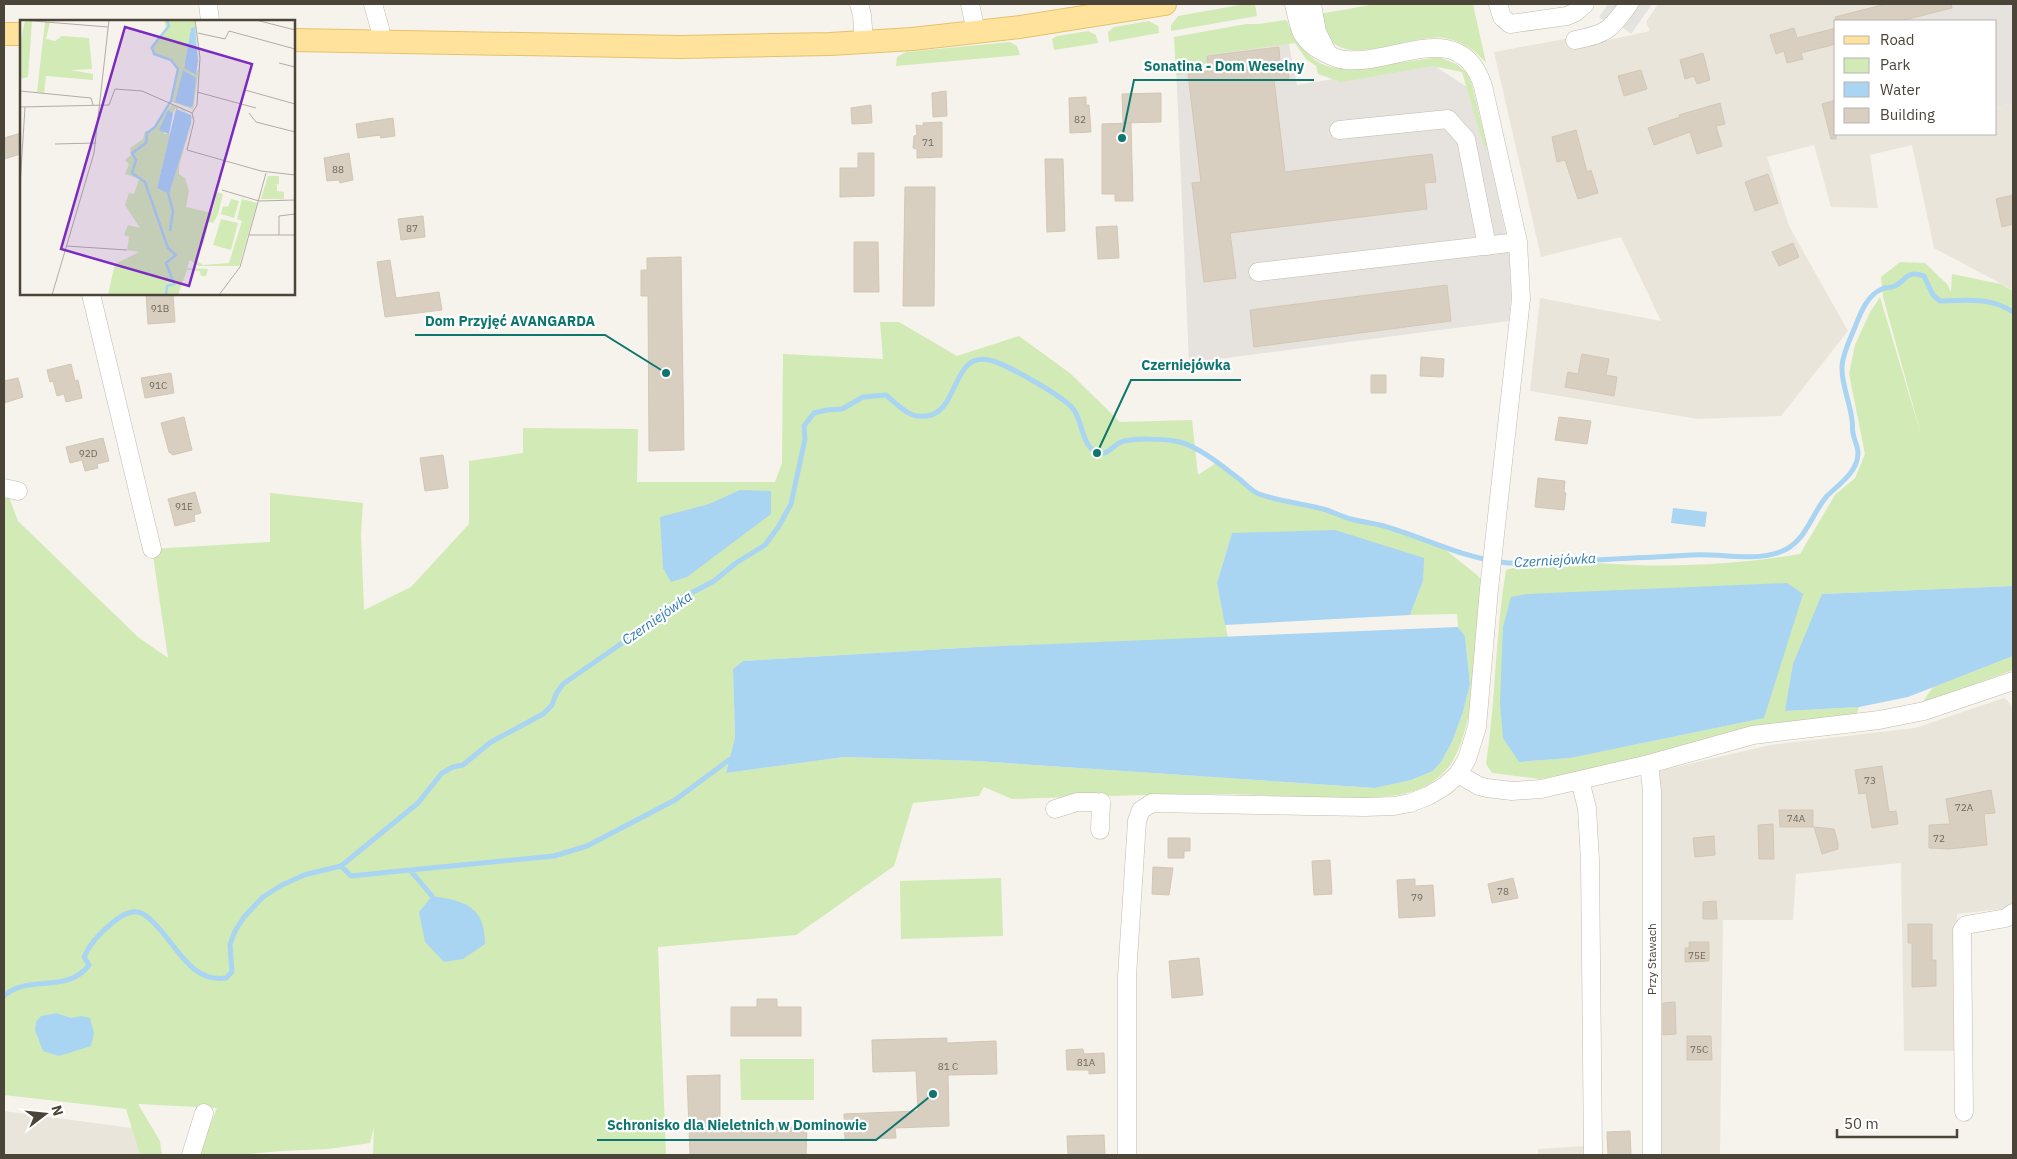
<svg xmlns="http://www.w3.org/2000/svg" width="2017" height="1159" font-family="'IBM Plex Sans',sans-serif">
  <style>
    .residential { fill: #eae5da }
    .industrial { fill: #e6e2dd }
    .green { fill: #d2eab5; fill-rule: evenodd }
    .parking { fill: #e5e3e0 }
    .water { fill: #a9d4f2 }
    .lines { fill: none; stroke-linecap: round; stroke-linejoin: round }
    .stream { stroke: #a9d4f2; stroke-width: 5 }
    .building { fill: #d8cfc1; stroke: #d3c7b4 }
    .minor-casing { stroke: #c2bbae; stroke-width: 19 }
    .major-casing { stroke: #e6c16a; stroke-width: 24 }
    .minor { stroke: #fff; stroke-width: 18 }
    .major { stroke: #ffe39c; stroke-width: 22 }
    .labels { text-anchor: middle; stroke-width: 4.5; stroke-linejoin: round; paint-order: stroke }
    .number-label { font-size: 10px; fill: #6e675b }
    .street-label { font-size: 12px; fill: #4b4439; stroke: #fff }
    .water-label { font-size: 14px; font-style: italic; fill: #2e7ab2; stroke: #fff }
    .inset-river { fill: none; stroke: #a9d4f2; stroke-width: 2.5 }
    .inset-road { fill: none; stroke: #b2ada4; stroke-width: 1 }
    .view { fill: #7b2cbf; fill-opacity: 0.15; stroke: #7b2cbf; stroke-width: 2.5 }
    .inset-edge { fill: none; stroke: #4b4439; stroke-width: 2.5 }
    .leader { fill: none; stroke: #0f766e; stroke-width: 2 }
    .callout-dot { fill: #0f766e; stroke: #fff; stroke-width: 2 }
    .callout-label { font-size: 14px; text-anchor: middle; font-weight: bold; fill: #0f766e; stroke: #fff; stroke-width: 4.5; stroke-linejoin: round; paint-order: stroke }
  </style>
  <rect width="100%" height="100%" fill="#f6f3ec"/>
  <path class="residential" d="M1658 4H1873L1878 21H1836V134H1996V107L2013 103V290L1934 248 1912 145 1870 155 1878 208 1831 207 1814 145 1767 157 1789 226 1848 331 1781 416 1698 419 1530 391 1540 298 1661 321 1621 237 1541 257 1494 52 1570 38 1572 48 1650 31 1646 22Z
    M2004 698 2009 702 2013 711V904L2010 908 1957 914 1961 1051H1904L1901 863 1796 874 1793 920H1723L1720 1155H1660L1659 771 1770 745 1915 728Z
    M4 1111 132 1128 140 1155H4Z
    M1585 1146V1155H1538V1149Z"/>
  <path class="industrial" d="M1873 4H2013V103L1996 107V21H1878Z
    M1286 30 1297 85 1430 63 1467 87 1484 146H1487L1508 243 1512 286 1509 321 1189 363 1175 42Z"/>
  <path class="green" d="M1245 4H1255L1257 16 1171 31V25L1178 16Z
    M1376 4H1473L1486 63C1475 50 1462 41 1444 38 1414 33 1347 69 1327 36 1323 30 1322 21 1319 14Z
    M1285 20 1288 22 1289 27 1293 26C1307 58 1314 66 1349 70L1439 57 1456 64 1467 73 1472 85 1487 146 1484 147 1462 72 1432 66 1341 82 1318 74 1316 66 1306 59 1295 43 1206 55 1207 71 1176 75 1174 37 1246 24H1259Z
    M1149 21 1158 26 1159 33 1109 42 1108 32 1114 27Z
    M1088 31 1096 35 1098 43 1054 50 1052 39 1057 36Z
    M1010 42 1017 46 1020 55 896 66 897 57 906 52Z
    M1900 262 1925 263 1947 284 1951 292 1952 274 2001 284 2013 291V586L1822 594 1785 711 1859 707 1856 716 1760 725 1609 766 1540 779 1492 773 1486 764C1496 700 1495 634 1506 570 1549 556 1592 564 1636 565 1691 567 1746 563 1800 554L1835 495 1855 478 1865 454 1849 374 1855 345 1870 312 1880 297 1922 438 1883 297 1881 277ZM1764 718 1569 758 1519 762Z
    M880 322H899L957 356 1019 336 1071 374 1120 422 1192 420 1198 475 1216 463 1237 477 1256 494 1322 508 1348 518 1382 525 1437 543 1477 575 1483 582C1478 629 1477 735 1447 769 1432 786 1412 794 1390 796 1334 803 1276 794 1220 794 1150 794 1081 797 1012 799L984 787 979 796 913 803 894 866 796 935 658 947 666 1155H373L374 1127 370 1143 329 1149 282 1151 239 1155H198L217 1108 138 1104 160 1141 162 1155H140L126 1109 4 1095V484L18 521 138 637 168 658 152 549 270 542V493L363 503 361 534 364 610 411 587 469 524V461L523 453V428L638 429 637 482H775L782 463 783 354 883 359ZM1232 533 1423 581 1410 615 1457 614 1458 627 1465 636 1470 684 1463 712 1452 742 1441 762 1433 771 1411 780 1375 788 976 761 844 757 726 773 735 737 733 669 743 661 978 647 1228 638 1217 583ZM56 1013 72 1018 73 1050 59 1056 41 1016Z
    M2013 656V670L1922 703 1933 687Z
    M1001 878 1003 936 901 939 900 881Z
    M740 1059H814V1100H741Z"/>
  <path class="parking" d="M1608 4H1652L1631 34 1616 22 1608 24 1599 17Z"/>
  <path class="water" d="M740 490 771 491V514L687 577 671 582 663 568 660 517 709 504Z
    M1673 508 1707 512 1705 527 1671 523Z
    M1335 530 1424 558 1423 581 1410 615 1225 625 1217 583 1232 533Z
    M1787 583 1803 594 1764 718 1570 758 1519 762 1503 738 1500 703 1503 627 1511 597 1527 594Z
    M2013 586V656L1908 697 1859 707 1785 711 1793 664 1822 594Z
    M1458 627 1465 636 1470 684 1463 712 1452 742 1441 762 1433 771 1411 780 1375 788 976 761 844 757 726 773 735 737 733 669 743 661 978 647Z
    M432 896C465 901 485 906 485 944L463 959 444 962 425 942 419 912Z
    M56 1013 72 1018 81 1016 90 1018 94 1033 91 1046 59 1056 43 1051 35 1030 36 1022 41 1016Z"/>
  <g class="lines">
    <path class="stream" d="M341 866 351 876 410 870 432 896
      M410 870 554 856 587 846 675 800 729 760
      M4 996C27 974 68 994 89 965L84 957C90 943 100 933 111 924 118 918 128 910 138 912 144 913 150 919 154 923 176 944 190 983 226 978L232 972 230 945 235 931 244 917 263 897 282 885 304 875 341 866 418 803 442 773 453 767 463 765 491 742 543 714 552 705 556 694 563 684 667 612 678 600 714 581 736 563 765 545 779 526 791 504 805 439 804 426 814 413 827 410 842 409 863 397 886 395C893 401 900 408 907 412 913 416 920 417 927 416 960 412 951 348 993 361 1009 366 1065 397 1074 410 1082 421 1082 445 1096 452 1107 457 1111 447 1119 443 1131 437 1167 439 1180 442 1199 447 1222 466 1238 478 1245 483 1251 491 1259 494 1278 501 1299 503 1319 508 1330 510 1340 516 1351 519 1362 522 1373 523 1384 526 1425 538 1465 559 1508 563 1523 564 1540 559 1556 558 1569 558 1583 560 1596 560 1628 558 1660 557 1692 555 1721 553 1751 562 1780 552 1806 543 1811 514 1827 496 1839 484 1858 472 1858 453 1858 446 1854 440 1853 433 1852 429 1853 424 1852 420 1850 402 1841 384 1842 366 1843 353 1850 339 1855 327 1860 314 1867 295 1882 289 1888 286 1888 289 1895 286 1908 279 1906 270 1924 276L1933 295 1940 301C1966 300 1991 297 2013 312"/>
  </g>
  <path class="building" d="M1886 4H1951L1952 8 1900 21H1836L1835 17Z
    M1794 28 1797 38 1836 28V44L1801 53 1803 59 1787 63 1784 51 1776 54 1770 35Z
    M1279 47 1280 62 1286 61 1289 78 1274 80 1285 172 1432 154 1436 182 1424 183 1427 209 1230 233 1236 278 1204 282 1192 183 1201 182 1188 74 1208 71 1207 56Z
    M1703 53 1710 80 1697 84 1694 76 1685 79 1680 60Z
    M1641 70 1647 89 1624 96 1618 76Z
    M946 91 947 116 933 117 932 93Z
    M1161 93V122L1123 123 1122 94Z
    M1086 97V105H1089L1091 132 1070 133 1069 98Z
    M1836 100V139H1831L1822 104Z
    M1720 103 1725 124 1716 126 1722 146 1697 154 1690 132 1654 145 1648 128 1680 117 1679 115Z
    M871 105 872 123 852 124 851 108Z
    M393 118 395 136 381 138 380 135 358 138 356 124Z
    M942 122V157L917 158V149L913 148 914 136 917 135 916 125 923 126V123Z
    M1131 123 1133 201H1115V194H1102V124Z
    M1576 130 1587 172 1591 170 1598 193 1578 199 1565 160 1557 162 1552 137Z
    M21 133V154L4 159V138Z
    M349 153 353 180 340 183 339 180 327 181 324 158Z
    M858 153H874V196L840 197V168H858Z
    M1045 159H1063L1065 231 1047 232Z
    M1768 174 1778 203 1755 211 1745 182Z
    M905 187H935L934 306H903Z
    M2013 195V224L2002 227 1996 199Z
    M423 216 425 237 401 240 398 219Z
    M1117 226 1119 258 1098 259 1096 227Z
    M854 242H878L879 292H854Z
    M1793 243 1799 257 1779 266 1772 252Z
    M681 257 684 450 649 451 648 296H641V270H647V258Z
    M390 260 396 298 439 292 442 310 385 317 377 262Z
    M1447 285 1451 321 1254 347 1250 310Z
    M146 294H173L175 322 148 324Z
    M1582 354 1609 359 1606 375 1617 377 1614 396 1565 387 1568 372 1578 374Z
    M1421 357 1444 359 1443 377 1420 376Z
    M71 364 75 381 78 380 82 398 66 402 64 394 57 396 53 381 50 382 47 370Z
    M171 373 174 393 145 398 141 378Z
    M1371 375H1386V393H1371Z
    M18 378 23 397 4 403V381Z
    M184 417 192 450 173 455 169 452 161 423Z
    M1559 417 1591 421 1587 444 1555 440Z
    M103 438 109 461 97 464 98 468 85 471 82 460 70 463 66 447Z
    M443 455 448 488 425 491 420 458Z
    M1538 478 1565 481 1564 492 1566 493 1564 510 1535 507Z
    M195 492 201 513 194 515 195 521 175 526 168 499Z
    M1882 766 1889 812 1896 811 1898 824 1872 828 1866 793 1859 794 1855 770Z
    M1991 790 1995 813 1984 814 1987 845 1949 849 1929 848V825L1950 824 1946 799Z
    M1779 810H1813V827H1780Z
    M1773 824 1774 859H1759L1758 825Z
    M1814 827 1834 829 1838 843V849L1822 854Z
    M1714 836 1715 855 1695 857 1693 838Z
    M1168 838H1190V851H1184V858H1168Z
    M1330 860 1332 894 1314 895 1312 861Z
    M1153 867 1173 868 1169 895 1152 894Z
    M1513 878 1518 898 1492 903 1488 884Z
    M1415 879V886L1433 885 1435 916 1399 918 1397 880Z
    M1716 901 1717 919H1703V902Z
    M1908 924H1932V960H1936V986L1912 987V943H1908Z
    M1689 942H1709V961L1685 962V948H1689Z
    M1199 958 1203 995 1172 998 1169 961Z
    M757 999H777V1007H801V1036H731V1007H757Z
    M1675 1002 1676 1034 1663 1035V1003Z
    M1687 1036H1711L1712 1060H1687Z
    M947 1038V1043L996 1041 997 1074 948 1075 949 1126 895 1128 896 1138 845 1139 844 1114 918 1111 916 1071 873 1072 872 1040Z
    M1083 1049 1084 1054 1104 1053 1105 1073 1089 1074V1070H1067L1066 1050Z
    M720 1075V1128L807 1127 806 1155H690L687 1076Z
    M1630 1131 1631 1155H1608L1607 1132Z
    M1104 1135 1105 1155H1068L1067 1136Z"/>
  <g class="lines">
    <defs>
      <path id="minor" d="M208 4 210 21
        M373 4 380 29V41
        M859 4 862 15 864 42
        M970 4 976 32
        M1312 4 1317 32 1328 54
        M1498 4 1502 17 1510 24 1567 16 1576 12 1585 4
        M1575 40C1607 34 1610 30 1629 4
        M1339 130 1448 119 1466 139 1487 246
        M1258 272 1518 242
        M91 294 152 549
        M4 488 18 491
        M1649 764 1652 791V1155
        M1458 774 1479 786 1487 788 1512 791 1541 789 1649 764 1753 735 1879 720 1924 711 2013 681
        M1580 781 1587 808 1590 861 1593 1155
        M1055 809 1077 802H1096
        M1100 830 1101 802
        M1964 1112 1962 930 1966 925 2006 918 2013 913
        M191 1155 204 1113
        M1127 1155V976L1137 821 1141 810 1152 803 1365 807 1394 806 1410 803 1428 796 1445 786 1458 774 1467 759 1477 727 1489 589 1521 299 1518 242 1483 86C1460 16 1395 65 1346 60 1338 60 1332 56 1325 53 1315 48 1308 43 1302 33 1298 24 1296 13 1294 4"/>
      <path id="major" d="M4 34H21
        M294 40 681 47 830 44 912 39 1020 27 1165 4"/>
    </defs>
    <use href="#minor" class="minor-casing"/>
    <use href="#major" class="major-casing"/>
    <use href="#minor" class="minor"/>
    <use href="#major" class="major"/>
  </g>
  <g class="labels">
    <g class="number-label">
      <text x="1080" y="123">82</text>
      <text x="928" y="146">71</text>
      <text x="338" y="173">88</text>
      <text x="412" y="232">87</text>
      <text x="160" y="312">91B</text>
      <text x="158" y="389">91C</text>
      <text x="88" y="457">92D</text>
      <text x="184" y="510">91E</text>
      <text x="1870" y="784">73</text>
      <text x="1964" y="811">72A</text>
      <text x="1796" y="822">74A</text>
      <text x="1939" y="842">72</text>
      <text x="1503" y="895">78</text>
      <text x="1417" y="901">79</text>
      <text x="1697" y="959">75E</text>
      <text x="1699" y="1053">75C</text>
      <text x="1086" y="1066">81A</text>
      <text x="948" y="1070">81 C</text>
    </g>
    <g class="street-label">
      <text transform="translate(1652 959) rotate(-90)" y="4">Przy Stawach</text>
    </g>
    <g class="water-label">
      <text transform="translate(1555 560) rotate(-3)" y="5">Czerniejówka</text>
      <text transform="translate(657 618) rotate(-35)" y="5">Czerniejówka</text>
    </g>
  </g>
  <g transform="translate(20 20)">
    <rect width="275" height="275" fill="#f6f3ec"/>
    <path d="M5 0 12 1 8 57 0 59V24ZM144 0H175L179 40 175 7 171 8 164 47 175 55 179 48 173 89 152 82 159 49 150 38H141L130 29 146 7ZM25 2H30L26 19 35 21 42 16 69 18 72 49 51 50 73 54V60L26 56 24 73 17 72ZM152 84 173 97 159 146V154L165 158 169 171 166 187 192 193 197 172 203 174 198 194 193 203 189 202 183 225 179 224 176 240 183 245 209 243 222 201 217 199 222 179 237 183 219 246H178L170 240 167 248 188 249 186 256H181L180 251 167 250 158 275H88L95 244 119 232 107 230 109 217 104 215 108 205 120 208 105 185 109 173 114 174 119 159 105 154 109 144 105 140 111 135 110 128 123 119 125 111 131 112ZM155 89H163L172 99 149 173 137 168 150 114H144L150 91 153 93ZM248 156H259V164L254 165H257V171L264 172V179H241ZM211 179 219 181 214 198 201 194 203 186 208 187ZM201 199 218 203 211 230 193 225Z" fill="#d2eab5" fill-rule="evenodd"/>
    <path d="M175 7 178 41 176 55 164 48 171 8ZM163 50 176 58 173 86 170 87 155 82ZM156 89 171 95V103L149 174 137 168ZM148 90 153 93 149 114 139 110Z" fill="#a9d4f2"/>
    <path class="inset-river" d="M148 173 153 191 150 211M146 275 147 266 154 264 146 243 156 235 148 228 125 162 112 153 116 140 112 133 126 123 127 113 135 107 151 81 158 49 151 40 134 34 132 27 149 6 147 0"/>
    <path class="inset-road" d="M1 0 88 7M236 0 275 10M178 13 205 19 209 11 275 29M259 43 275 47M225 70 275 84M0 71 71 78 73 85M177 72 236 88M89 85 95 69 122 71 172 93 174 101 167 130 241 151 275 155M0 87 89 85M172 93 177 85 180 38 175 0M229 93 236 102 275 112M35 124 76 123M0 166 5 87M202 170 239 181 275 180M229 215H275M259 215V196L275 194M46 226 107 230M32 275 74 133 89 0M199 275 220 247 246 153"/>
    <path class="view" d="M105 7 232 44 169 266 41 229Z"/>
    <rect width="275" height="275" class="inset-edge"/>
  </g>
  <path class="leader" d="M1122 138L1134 80H1314M666 373L605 335H415M1097 453L1131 380H1241M933 1094L876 1140H597"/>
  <g class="callout-dot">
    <circle cx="1122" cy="138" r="5"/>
    <circle cx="666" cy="373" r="5"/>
    <circle cx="1097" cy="453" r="5"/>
    <circle cx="933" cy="1094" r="5"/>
  </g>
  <g class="callout-label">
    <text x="1224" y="71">Sonatina - Dom Weselny</text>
    <text x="510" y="326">Dom Przyjęć AVANGARDA</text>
    <text x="1186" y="370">Czerniejówka</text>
    <text x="737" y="1130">Schronisko dla Nieletnich w Dominowie</text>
  </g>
  <rect width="2017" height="1159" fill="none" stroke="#4b4439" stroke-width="10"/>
  <rect x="1834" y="20" width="162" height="115" fill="#ffffff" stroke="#b7b4b0"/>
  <rect x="1844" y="36" width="25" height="8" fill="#ffe39c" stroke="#b7b4b0"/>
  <text x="1880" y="45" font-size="15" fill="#4b4439">Road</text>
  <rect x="1844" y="58" width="25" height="15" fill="#d2eab5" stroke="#b7b4b0"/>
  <text x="1880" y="70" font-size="15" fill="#4b4439">Park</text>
  <rect x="1844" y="82" width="25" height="15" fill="#a9d4f2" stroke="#b7b4b0"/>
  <text x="1880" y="95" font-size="15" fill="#4b4439">Water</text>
  <rect x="1844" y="108" width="25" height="15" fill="#d8cfc1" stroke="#b7b4b0"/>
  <text x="1880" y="120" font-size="15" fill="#4b4439">Building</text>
  <g transform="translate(45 1114) rotate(74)" stroke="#ffffff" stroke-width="4" paint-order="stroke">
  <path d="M0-4L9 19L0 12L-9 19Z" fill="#4b4439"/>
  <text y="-8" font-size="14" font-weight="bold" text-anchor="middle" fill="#4b4439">N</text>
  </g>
  <path d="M1837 1129v8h120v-8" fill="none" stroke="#4b4439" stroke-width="2.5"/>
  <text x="1844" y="1129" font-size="15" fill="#4b4439" stroke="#ffffff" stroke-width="4" paint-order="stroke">50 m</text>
</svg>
